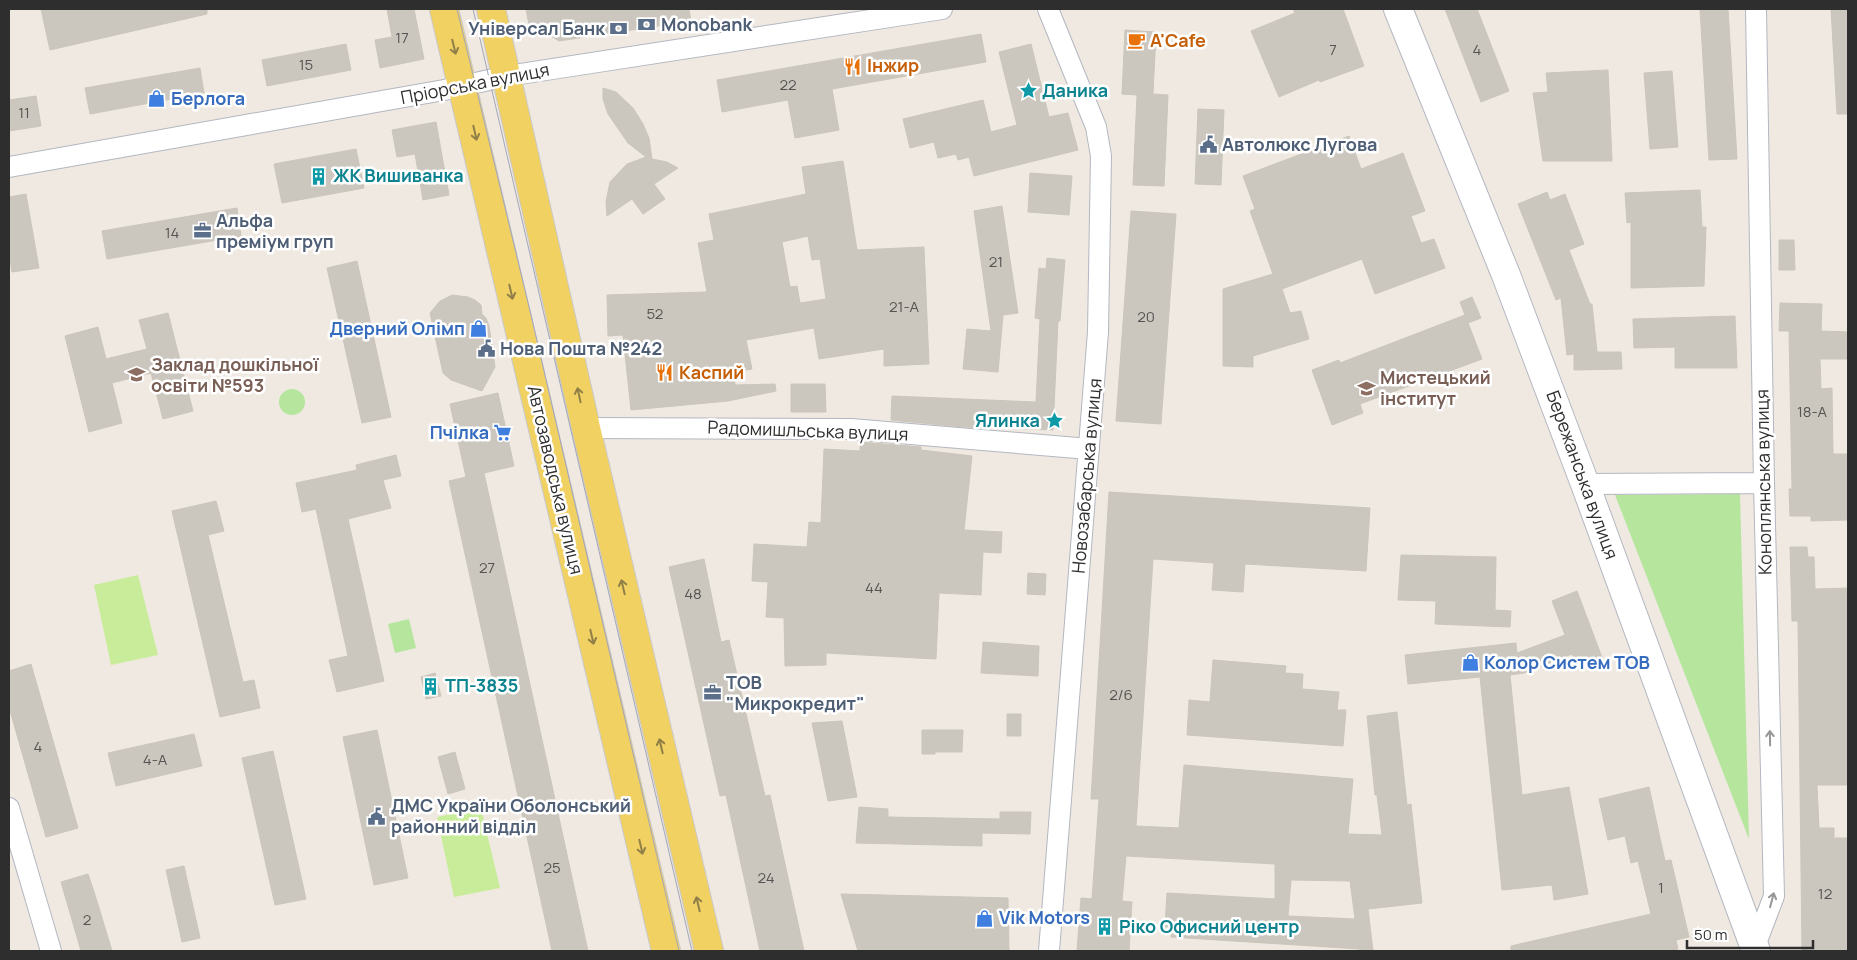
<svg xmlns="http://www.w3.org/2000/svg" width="1857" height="960" font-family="Manrope,sans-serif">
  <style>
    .green { fill: #b6e59e }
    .pitch { fill: #c9ec9a }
    .building { fill: #cbc7bf; stroke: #cbc5ba; fill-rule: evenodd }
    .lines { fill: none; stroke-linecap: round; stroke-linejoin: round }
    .street-casing { stroke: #b4b7c1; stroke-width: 22 }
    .secondary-casing { stroke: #b4b7c1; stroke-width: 30 }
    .primary-casing { stroke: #c9c9c9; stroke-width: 30 }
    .street { stroke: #fff; stroke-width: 20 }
    .secondary { stroke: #fff; stroke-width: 28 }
    .primary { stroke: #f2d163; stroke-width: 28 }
    .tram { stroke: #a3a6b8; stroke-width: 1 }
    .oneway { stroke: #908048 }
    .oneway2 { stroke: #969696 }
    .labels { text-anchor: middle; stroke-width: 5; stroke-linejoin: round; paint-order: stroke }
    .number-label { font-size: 15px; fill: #555452 }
    .service-label { font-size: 18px; font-weight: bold; fill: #4e5e75; stroke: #fff; text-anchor: start }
    .food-label { font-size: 18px; font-weight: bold; fill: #c56008; stroke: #fff; text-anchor: start }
    .street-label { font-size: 18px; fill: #2e2e2e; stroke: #fff }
    .culture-label { font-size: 18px; font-weight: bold; fill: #0d838f; stroke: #fff; text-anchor: start }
    .shop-label { font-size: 18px; font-weight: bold; fill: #366cbe; stroke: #fff; text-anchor: start }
    .education-label { font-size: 18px; font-weight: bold; fill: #785e54; stroke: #fff; text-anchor: start }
  </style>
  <rect width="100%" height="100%" fill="#efe9e1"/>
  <path class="green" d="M279 402a13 13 0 1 1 26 0a13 13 0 1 1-26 0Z
    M1740 494 1749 839 1615 495Z
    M409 619 416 648 395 653 388 624Z"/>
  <path class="pitch" d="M138 575 158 655 111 665 94 585Z
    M481 808 500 888 454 897 437 817Z"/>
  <path class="building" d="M41 9H207V14L50 50Z
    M387 9H414L424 59 380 68 375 40 392 37Z
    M526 9H689L691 21 559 41 540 29 530 30Z
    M1293 9H1343L1364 66 1320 82 1319 80 1279 97 1251 31 1295 13Z
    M1445 9H1477L1509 91 1481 102Z
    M1700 9H1728L1737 159 1709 160Z
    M1831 9H1848V114H1837Z
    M1125 30 1156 32 1153 94 1168 95 1164 186 1133 185 1137 95 1122 94Z
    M981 34 986 62 832 89 839 130 795 138 788 100 722 112 717 80Z
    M346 44 351 70 267 86 262 60Z
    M1031 44 1049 117 1068 113 1078 150 974 176 969 157 958 160 956 154 938 158 934 142 910 148 903 119 983 100 991 132 1017 125 999 52Z
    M200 68 204 93 90 114 85 88Z
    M1608 70 1612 161H1543L1533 93 1548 92 1546 73Z
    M1672 71 1678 147 1650 149 1644 73Z
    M603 88 616 92 633 108 643 124 649 138 652 159 667 162 678 168 654 184 665 199 643 214 632 199 607 216 606 202 610 182 627 164 646 157 628 143 608 114 603 99Z
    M36 96 41 126 9 131V100Z
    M1198 109 1224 110 1221 185 1195 184Z
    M436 122 449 195 423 200 415 154 397 157 392 130Z
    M1349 136 1361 169 1403 153 1425 211 1411 216 1421 243 1434 239 1445 268 1375 294 1362 259 1282 289 1290 313 1301 311 1309 339 1253 356V367L1223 366V289L1273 274 1250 211 1255 209 1243 176Z
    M356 149 364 188 282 203 274 164Z
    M843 161 857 250 924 247 929 364 884 366V349L819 359 814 328 746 340 752 369 734 372 735 385 775 384 776 391 728 401 631 410 623 335 608 336 607 295 707 292 698 243 714 240 709 214 806 194 802 167ZM808 236 812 260 820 259 826 299 800 303 797 286 790 287 782 242Z
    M1030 173 1072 176 1069 215 1028 212Z
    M1700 190 1702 227H1706L1704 286 1631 288V222L1627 223 1625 193Z
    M1547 192 1550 200 1565 194 1584 244 1569 250 1590 304H1592L1597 352H1621L1622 369 1574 370V354L1567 355 1561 298 1556 300 1518 204Z
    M26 194 39 268 12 272 9 254V197Z
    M1002 206 1018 313 1003 315 998 372 963 369 967 329 991 331 974 211Z
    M237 208 241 236 107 259 102 231Z
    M1131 211 1176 214 1161 424 1116 421Z
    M1779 240H1794L1795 270H1779Z
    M1047 258 1065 260 1060 321H1058L1053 430 964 427 891 420 892 396 1036 402 1040 319 1035 318 1039 268 1046 269Z
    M357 261 391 417 362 423 327 268Z
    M452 295 468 297 475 300 481 305 482 314 486 318 489 326 495 367 482 391 451 380 443 373 430 313 440 301Z
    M1472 297 1481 318 1468 323 1460 302Z
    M1780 303 1822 304 1821 331 1848 332V359H1820L1821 389 1832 388 1833 454H1848V520L1811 521V516H1790L1789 489H1792L1789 331H1779Z
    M168 313 193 411 163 419 151 373 112 383 122 423 89 432 65 336 98 327 106 359 147 349 139 320Z
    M1465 315 1482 359 1360 404 1363 413 1332 425 1312 370 1339 360 1340 363Z
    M1735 316 1737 368H1675V347L1634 348 1633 319Z
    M791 384H825L826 412H791Z
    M498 393 514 466 484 473 588 951H552L449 481 466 477 450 404Z
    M860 442 921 447V450L972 456 964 530 1002 532 1001 553 983 552 981 595 939 593 936 659 826 653V665L785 666 784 618 766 617 768 582 752 581 754 544 807 547 809 522 821 523 824 449 860 451Z
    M396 455 401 476 383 480 391 508 348 519 384 681 337 692 329 660 348 656 316 509 302 512 296 483 357 470 356 465Z
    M1109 492 1370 508 1366 571 1245 564 1243 592 1212 590 1214 563 1153 559 1136 826 1179 828 1184 765 1353 779 1348 834 1382 835 1377 795H1375L1367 716 1397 712 1407 805 1411 804 1422 903 1368 909 1373 951H1360L1359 949 1171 937 1172 927H1165L1167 893 1275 899V864L1126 856 1122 901 1132 902 1129 951H1077L1081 898 1092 899 1099 799H1091ZM1291 880 1350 881 1355 919 1288 916Z
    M216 501 224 531 208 535 243 682 254 680 260 708 220 717 172 511Z
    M1790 547H1807L1808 557H1814L1815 589 1848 588V785H1817L1819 828H1834V838H1848V951H1802L1798 621H1792Z
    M1401 555 1496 557 1495 610 1511 611 1510 627 1435 624 1436 601 1398 600Z
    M704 559 721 642 729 640 765 796 770 795 804 951H760L726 795 720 796 669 567Z
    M1028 573 1046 574 1045 595 1027 594Z
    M1577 591 1603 660 1578 669 1572 654 1524 673 1510 675 1522 795 1569 787 1588 894 1554 900 1552 885 1502 890 1480 677 1408 684 1405 655 1516 643 1517 653 1565 635 1552 601Z
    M983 642 1039 646 1038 676 981 673Z
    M1213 660 1286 666 1285 673 1303 674 1302 689 1339 692 1337 710H1346L1343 746 1187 735 1189 700 1210 702Z
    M31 664 78 828 46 837 9 707V671Z
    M435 673 441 696 426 699 421 677Z
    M1007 714H1021V736H1007Z
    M842 721 857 797 828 801 812 723Z
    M377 730 408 878 374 885 343 737Z
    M922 730H963L962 752H935V754H922Z
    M194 734 202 766 116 786 108 753Z
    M273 751 306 899 275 905 242 758Z
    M455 752 465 789 448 794 438 757Z
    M1649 787 1665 861 1671 860 1689 937 1676 940 1678 949 1668 951H1511V946L1651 914 1638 861 1631 863 1625 836 1608 840 1599 799Z
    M859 807 888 809V817L1000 819V812H1031L1030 834 982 833V846L856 843Z
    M184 866 200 938 182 942 166 870Z
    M88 874 96 898 112 951H81L61 882Z
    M841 894 1008 898 1009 951H858Z"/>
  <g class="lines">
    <defs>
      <path id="street" d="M1048 9 1096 127 1101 156 1098 332 1049 951
        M9 167 444 90 507 76 942 9
        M586 428 851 429 1089 449
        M1585 484 1764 483
        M9 808 51 951
        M1755 946 1774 896 1764 483 1756 9"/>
      <path id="secondary" d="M1398 9 1506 275 1585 484 1756 951"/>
      <path id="primary" d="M444 9 666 951
        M491 9 586 428 709 951"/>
    </defs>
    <use href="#street" class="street-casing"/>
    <use href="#secondary" class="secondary-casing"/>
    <use href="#primary" class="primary-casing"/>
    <use href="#street" class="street"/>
    <use href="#secondary" class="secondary"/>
    <use href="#primary" class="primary"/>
    <path class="tram" d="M457 9 531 315 679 951
      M473 9 692 951"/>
  </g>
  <defs><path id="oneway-shaft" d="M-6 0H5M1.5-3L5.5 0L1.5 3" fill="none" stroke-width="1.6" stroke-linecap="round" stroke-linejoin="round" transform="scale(1.25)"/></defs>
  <g class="oneway">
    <use href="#oneway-shaft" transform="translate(454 47) rotate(76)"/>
    <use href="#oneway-shaft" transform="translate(475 133) rotate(77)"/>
    <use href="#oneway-shaft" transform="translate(511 292) rotate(77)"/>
    <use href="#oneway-shaft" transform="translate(579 395) rotate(-102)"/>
    <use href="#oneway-shaft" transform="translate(623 587) rotate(-103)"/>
    <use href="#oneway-shaft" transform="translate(592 637) rotate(77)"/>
    <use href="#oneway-shaft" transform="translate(661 746) rotate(-103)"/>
    <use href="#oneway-shaft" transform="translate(641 847) rotate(77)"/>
    <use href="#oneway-shaft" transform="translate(698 904) rotate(-103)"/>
  </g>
  <g class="oneway2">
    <use href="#oneway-shaft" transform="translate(1770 738) rotate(-91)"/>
    <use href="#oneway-shaft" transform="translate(1772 900) rotate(-75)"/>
  </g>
  <defs>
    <symbol id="bank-bare" viewBox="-9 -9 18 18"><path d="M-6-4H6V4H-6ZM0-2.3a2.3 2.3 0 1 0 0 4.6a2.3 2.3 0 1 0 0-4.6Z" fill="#5c6f8a" stroke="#fff" stroke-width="2.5" paint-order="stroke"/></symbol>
    <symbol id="cafe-bare" viewBox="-9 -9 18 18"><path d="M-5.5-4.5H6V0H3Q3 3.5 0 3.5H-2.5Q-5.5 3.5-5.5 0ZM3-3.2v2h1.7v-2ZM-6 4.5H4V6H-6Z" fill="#e8710a" stroke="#fff" stroke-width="2.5" paint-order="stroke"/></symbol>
    <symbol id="restaurant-bare" viewBox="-9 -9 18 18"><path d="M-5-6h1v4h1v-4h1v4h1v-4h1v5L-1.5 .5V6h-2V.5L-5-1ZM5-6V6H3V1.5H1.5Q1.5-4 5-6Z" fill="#e8710a" stroke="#fff" stroke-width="2.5" paint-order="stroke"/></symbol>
    <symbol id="sight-bare" viewBox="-9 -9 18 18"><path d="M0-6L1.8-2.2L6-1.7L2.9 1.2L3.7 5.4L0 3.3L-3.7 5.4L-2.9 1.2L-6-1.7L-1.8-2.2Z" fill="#0f9aa8" stroke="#fff" stroke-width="2.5" paint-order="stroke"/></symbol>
    <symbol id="shop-bare" viewBox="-9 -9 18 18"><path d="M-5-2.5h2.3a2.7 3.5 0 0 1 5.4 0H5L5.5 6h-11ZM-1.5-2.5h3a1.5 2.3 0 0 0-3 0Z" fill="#3f7fe0" stroke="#fff" stroke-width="2.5" paint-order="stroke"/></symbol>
    <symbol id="civic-bare" viewBox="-9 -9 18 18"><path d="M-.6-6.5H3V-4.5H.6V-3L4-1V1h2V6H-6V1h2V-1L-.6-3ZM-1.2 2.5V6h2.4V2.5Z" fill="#5c6f8a" stroke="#fff" stroke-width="2.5" paint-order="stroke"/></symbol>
    <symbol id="building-bare" viewBox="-9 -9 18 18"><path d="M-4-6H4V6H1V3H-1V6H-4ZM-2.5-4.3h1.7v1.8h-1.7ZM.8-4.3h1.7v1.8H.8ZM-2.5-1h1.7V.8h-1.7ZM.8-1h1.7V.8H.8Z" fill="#0f9aa8" stroke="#fff" stroke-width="2.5" paint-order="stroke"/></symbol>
    <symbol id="office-bare" viewBox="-9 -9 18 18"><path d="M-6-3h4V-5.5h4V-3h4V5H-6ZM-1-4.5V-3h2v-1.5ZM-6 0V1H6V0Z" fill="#5c6f8a" stroke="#fff" stroke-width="2.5" paint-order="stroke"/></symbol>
    <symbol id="school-bare" viewBox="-9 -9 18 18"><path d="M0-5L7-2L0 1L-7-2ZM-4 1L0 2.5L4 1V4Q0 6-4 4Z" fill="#8d6e63" stroke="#fff" stroke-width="2.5" paint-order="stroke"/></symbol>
    <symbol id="university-bare" viewBox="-9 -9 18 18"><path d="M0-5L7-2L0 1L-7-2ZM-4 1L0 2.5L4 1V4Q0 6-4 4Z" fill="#8d6e63" stroke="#fff" stroke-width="2.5" paint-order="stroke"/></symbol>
    <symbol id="supermarket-bare" viewBox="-9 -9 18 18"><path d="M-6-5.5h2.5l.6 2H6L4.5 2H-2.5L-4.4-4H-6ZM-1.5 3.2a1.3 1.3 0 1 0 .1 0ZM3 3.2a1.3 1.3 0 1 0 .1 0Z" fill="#3f7fe0" stroke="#fff" stroke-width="2.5" paint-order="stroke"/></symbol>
  </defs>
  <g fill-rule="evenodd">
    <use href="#bank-bare" x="634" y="12" width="25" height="25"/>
    <use href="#bank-bare" x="606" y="16" width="25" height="25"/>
    <use href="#cafe-bare" x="1124" y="28" width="25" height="25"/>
    <use href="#restaurant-bare" x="840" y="54" width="25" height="25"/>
    <use href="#sight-bare" x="1016" y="78" width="25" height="25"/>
    <use href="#shop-bare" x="144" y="86" width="25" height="25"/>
    <use href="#civic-bare" x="1196" y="132" width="25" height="25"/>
    <use href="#building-bare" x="306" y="164" width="25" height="25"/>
    <use href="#office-bare" x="190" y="218" width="25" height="25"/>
    <use href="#shop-bare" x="466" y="316" width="25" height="25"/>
    <use href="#civic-bare" x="474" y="336" width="25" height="25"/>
    <use href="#restaurant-bare" x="652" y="360" width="25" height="25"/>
    <use href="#school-bare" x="124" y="362" width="25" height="25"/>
    <use href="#university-bare" x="1354" y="376" width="25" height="25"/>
    <use href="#sight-bare" x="1042" y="408" width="25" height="25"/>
    <use href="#supermarket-bare" x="490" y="420" width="25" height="25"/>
    <use href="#shop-bare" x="1458" y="650" width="25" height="25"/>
    <use href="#building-bare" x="418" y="674" width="25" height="25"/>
    <use href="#office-bare" x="700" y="680" width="25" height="25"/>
    <use href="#civic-bare" x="364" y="804" width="25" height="25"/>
    <use href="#shop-bare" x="972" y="906" width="25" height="25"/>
    <use href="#building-bare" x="1092" y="914" width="25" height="25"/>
  </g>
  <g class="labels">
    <g class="number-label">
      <text x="402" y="43">17</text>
      <text x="1333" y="55">7</text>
      <text x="1477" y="55">4</text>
      <text x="306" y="70">15</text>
      <text x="788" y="90">22</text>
      <text x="24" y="118">11</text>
      <text x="172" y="238">14</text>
      <text x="996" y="267">21</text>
      <text x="904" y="312">21-А</text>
      <text x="655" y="319">52</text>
      <text x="1146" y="322">20</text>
      <text x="1812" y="417">18-А</text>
      <text x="487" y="573">27</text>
      <text x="874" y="593">44</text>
      <text x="693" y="599">48</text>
      <text x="1121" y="700">2/6</text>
      <text x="38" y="752">4</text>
      <text x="155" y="765">4-А</text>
      <text x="552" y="873">25</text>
      <text x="766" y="883">24</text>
      <text x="1661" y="893">1</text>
      <text x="1825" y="899">12</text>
      <text x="87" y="925">2</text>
    </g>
    <g class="service-label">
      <text x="661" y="31">Monobank</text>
      <text x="605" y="35" text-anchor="end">Універсал Банк</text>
      <text x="1222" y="151">Автолюкс Лугова</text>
      <text x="216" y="227">Альфа<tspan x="216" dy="21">преміум груп</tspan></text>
      <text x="500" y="355">Нова Пошта №242</text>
      <text x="726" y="689">ТОВ<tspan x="726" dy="21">"Микрокредит"</tspan></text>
      <text x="391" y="812">ДМС України Оболонський<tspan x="391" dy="21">районний відділ</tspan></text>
    </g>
    <g class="food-label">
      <text x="1150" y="47">A'Cafe</text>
      <text x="867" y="72">Інжир</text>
      <text x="679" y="379">Каспий</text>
    </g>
    <g class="street-label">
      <text transform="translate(475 84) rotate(-11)" y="6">Пріорська вулиця</text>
      <text transform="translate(808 431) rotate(2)" y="6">Радомишльська вулиця</text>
      <text transform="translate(1582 475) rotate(70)" y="6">Бережанська вулиця</text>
      <text transform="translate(1087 476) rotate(-85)" y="6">Новозабарська вулиця</text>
      <text transform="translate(555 480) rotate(77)" y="6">Автозаводська вулиця</text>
      <text transform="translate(1764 482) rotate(-91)" y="6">Коноплянська вулиця</text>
    </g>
    <g class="culture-label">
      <text x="1042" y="97">Даника</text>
      <text x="333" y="182">ЖК Вишиванка</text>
      <text x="1040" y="427" text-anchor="end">Ялинка</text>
      <text x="445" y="692">ТП-3835</text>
      <text x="1119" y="933">Ріко Офисний центр</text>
    </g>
    <g class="shop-label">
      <text x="171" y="105">Берлога</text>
      <text x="465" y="335" text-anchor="end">Дверний Олімп</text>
      <text x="489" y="439" text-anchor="end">Пчілка</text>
      <text x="1484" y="669">Колор Систем ТОВ</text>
      <text x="999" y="924">Vik Motors</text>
    </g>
    <g class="education-label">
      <text x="151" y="371">Заклад дошкільної<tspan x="151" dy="21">освіти №593</tspan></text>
      <text x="1380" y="384">Мистецький<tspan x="1380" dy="21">інститут</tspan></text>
    </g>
  </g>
  <rect width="1857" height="960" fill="none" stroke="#2e2e2e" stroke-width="20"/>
  <path d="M1687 940v8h126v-8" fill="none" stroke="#2e2e2e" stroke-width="2.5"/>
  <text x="1694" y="940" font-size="15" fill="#2e2e2e" stroke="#ffffff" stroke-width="4" paint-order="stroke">50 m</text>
</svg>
